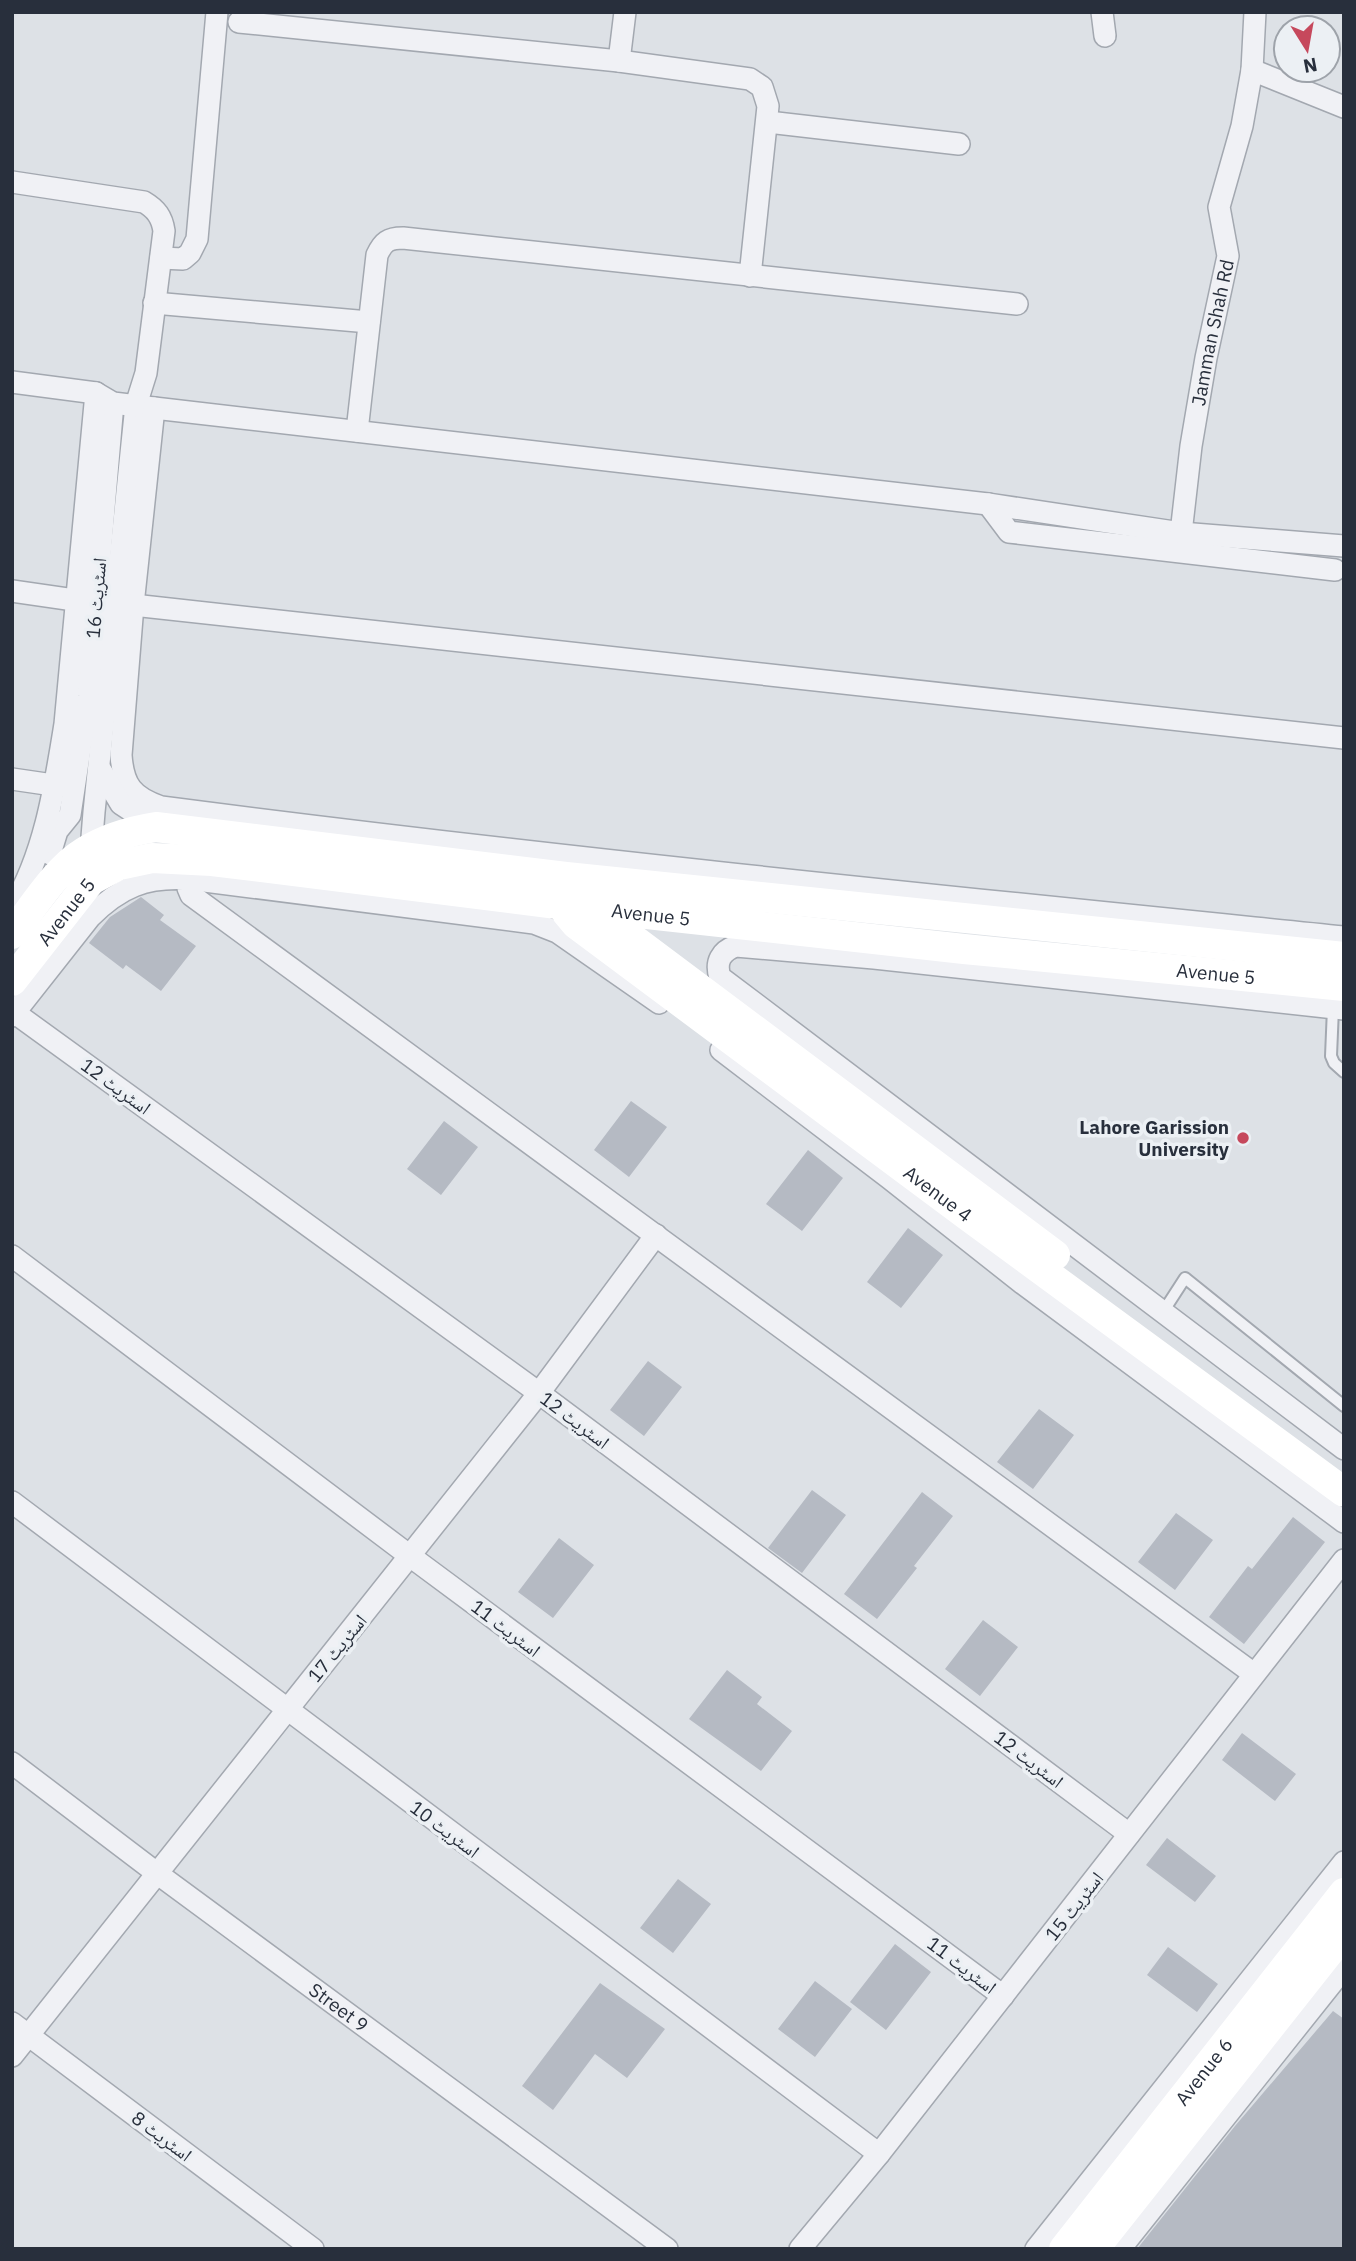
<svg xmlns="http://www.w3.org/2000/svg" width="1356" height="2261" font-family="'IBM Plex Sans','Noto Naskh Arabic',sans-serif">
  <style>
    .building { fill: #b5bac3 }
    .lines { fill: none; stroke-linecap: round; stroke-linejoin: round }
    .service-casing { stroke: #a3a8b0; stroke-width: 14 }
    .minor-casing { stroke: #a3a8b0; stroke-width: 24 }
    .service { stroke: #f0f1f5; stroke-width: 10 }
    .minor { stroke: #f0f1f5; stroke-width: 21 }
    .secondary { stroke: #fff; stroke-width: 30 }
    .poi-dot { fill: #c6485c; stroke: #ecf0f4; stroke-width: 2.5 }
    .labels { text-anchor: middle; stroke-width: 7; stroke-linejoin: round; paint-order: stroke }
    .street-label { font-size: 19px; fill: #282f3c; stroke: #ecf0f4 }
    .poi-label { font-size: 19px; font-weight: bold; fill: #282f3c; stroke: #ecf0f4; text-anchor: end }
  </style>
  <rect width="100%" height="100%" fill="#dde1e6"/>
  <path class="building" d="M141 897 164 915 160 920 196 946 161 991 126 965 123 969 89 943 110 917Z
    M631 1101 667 1127 629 1177 594 1150Z
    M444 1121 478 1147 441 1195 407 1169Z
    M808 1150 843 1178 802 1231 766 1204Z
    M908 1228 943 1255 901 1308 867 1282Z
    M648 1361 682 1387 644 1436 610 1410Z
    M1039 1409 1074 1435 1033 1489 997 1462Z
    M812 1490 846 1515 802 1573 768 1548Z
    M922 1492 953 1516 914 1566 917 1568 877 1619 844 1594Z
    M1176 1513 1213 1540 1175 1590 1138 1562Z
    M1293 1517 1325 1542 1244 1644 1209 1617 1248 1566 1252 1569Z
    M559 1538 594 1565 553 1618 518 1592Z
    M983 1620 1018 1647 980 1696 945 1669Z
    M727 1670 762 1697 757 1704 792 1731 761 1771 689 1719Z
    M1242 1733 1296 1774 1275 1801 1222 1760Z
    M1167 1838 1216 1876 1195 1902 1146 1865Z
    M678 1879 711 1904 673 1953 640 1928Z
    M895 1944 931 1972 886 2030 850 2002Z
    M1168 1947 1218 1984 1197 2012 1147 1975Z
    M815 1981 852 2009 815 2057 778 2029Z
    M600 1983 665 2029 627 2078 595 2054 553 2110 522 2086Z
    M1333 2011 1344 2019V2249H1137L1235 2126Z"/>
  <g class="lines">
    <defs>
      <path id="service" d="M1333 1008 1331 1056 1334 1063 1344 1072
        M1163 1312 1185 1278 1344 1406"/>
      <g id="minor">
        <path d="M1102 12 1105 36"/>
        <path d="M239 22 619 61 750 79 762 87 768 106 750 276"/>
        <path d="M619 61 625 12"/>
        <path d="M1252 70 1344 107"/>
        <path d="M768 122 959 144"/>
        <path d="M12 182 144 202C156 209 162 217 164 231L146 373 136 405 94 812 92 837 101 856"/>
        <path d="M161 258 183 259 190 253 197 239 217 12"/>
        <path d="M154 303 369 322"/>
        <path d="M12 382 96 393 113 403 154 408 988 504 1181 533 1344 546"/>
        <path d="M154 408 133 605 121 755C123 785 132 797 161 807 554 858 949 897 1344 937"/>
        <path d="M357 431 377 255C383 242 388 238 403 238L1017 304"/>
        <path d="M988 504 1009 532 1335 570"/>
        <path id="s1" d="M1181 533 1191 446 1206 358 1228 256 1219 207 1242 126 1252 70 1255 12"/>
        <path d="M12 591 95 603 133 605 1344 738"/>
        <path d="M100 769 121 804 156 827"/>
        <path d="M12 779 53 785"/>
        <path d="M50 854 57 831 70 815 88 696 113 403"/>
        <path d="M189 879 534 923 557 932 659 1003"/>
        <path d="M12 908C45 854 55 786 65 724L96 393"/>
        <path d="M1344 1009 874 958 736 946C721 951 715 962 720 977L1344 1449"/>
        <path d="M15 1013 539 1393 1129 1834"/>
        <path d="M12 1016 90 917C120 887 146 876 189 879L188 888 191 895 1254 1674"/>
        <path d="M721 1050 889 1178 1022 1283 1344 1522"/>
        <path d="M12 1256 410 1556 1003 1996"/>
        <path d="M12 1502 879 2154"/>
        <path id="s2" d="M12 1763 158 1874 667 2249"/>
        <path d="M12 2023 313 2249"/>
        <path d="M12 2056 539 1393 656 1235"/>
        <path d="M800 2249 879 2154 1344 1560"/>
        <path d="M1036 2249 1344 1862"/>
        <path d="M1120 2249 1344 1968"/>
      </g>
    </defs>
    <use href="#service" class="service-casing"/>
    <use href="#minor" class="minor-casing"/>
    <use href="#service" class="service"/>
    <use href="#minor" class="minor"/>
    <g class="secondary">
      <path id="s3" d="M565 893 566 912 576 924 968 1216 1344 1492"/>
      <path d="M604 899V914L613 924 1055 1255"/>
      <path d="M12 934C32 909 56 869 84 852 106 838 131 831 156 827L566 877 1344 957"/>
      <path id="s4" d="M12 981 91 880 119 865 152 858 212 861 565 905 964 949 1344 986"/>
      <path id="s5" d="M1064 2249 1344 1893"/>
      <path d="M1094 2249 1344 1933"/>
    </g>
  </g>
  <circle class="poi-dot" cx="1243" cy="1138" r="7"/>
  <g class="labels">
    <g class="street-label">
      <text dy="7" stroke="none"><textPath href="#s1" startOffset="203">Jamman Shah Rd</textPath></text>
      <text transform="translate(96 598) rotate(-85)" y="7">اسٹریٹ 16</text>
      <text dy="7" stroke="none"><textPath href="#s4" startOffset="88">Avenue 5</textPath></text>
      <text dy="7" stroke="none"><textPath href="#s4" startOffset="696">Avenue 5</textPath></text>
      <text dy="7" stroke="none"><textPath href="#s4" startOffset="1264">Avenue 5</textPath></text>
      <text transform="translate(116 1086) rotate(36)" y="7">اسٹریٹ 12</text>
      <text dy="7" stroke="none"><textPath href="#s3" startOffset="486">Avenue 4</textPath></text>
      <text transform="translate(575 1420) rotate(37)" y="7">اسٹریٹ 12</text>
      <text transform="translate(506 1628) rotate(37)" y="7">اسٹریٹ 11</text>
      <text transform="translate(337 1648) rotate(-51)" y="7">اسٹریٹ 17</text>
      <text transform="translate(1029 1759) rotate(37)" y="7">اسٹریٹ 12</text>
      <text transform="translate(445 1829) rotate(37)" y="7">اسٹریٹ 10</text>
      <text transform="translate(1074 1906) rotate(-52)" y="7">اسٹریٹ 15</text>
      <text transform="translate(962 1965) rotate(37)" y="7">اسٹریٹ 11</text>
      <text dy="7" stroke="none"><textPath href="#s2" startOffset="408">Street 9</textPath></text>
      <text dy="7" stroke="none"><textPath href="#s5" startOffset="226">Avenue 6</textPath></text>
      <text transform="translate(162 2136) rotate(37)" y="7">اسٹریٹ 8</text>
    </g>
    <g class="poi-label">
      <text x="1229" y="1134">Lahore Garission<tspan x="1229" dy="22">University</tspan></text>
    </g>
  </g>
  <rect width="1356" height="2261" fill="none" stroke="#282f3c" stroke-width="28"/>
  <g transform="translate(1307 49) rotate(169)"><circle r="33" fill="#ecf0f4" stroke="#9ea3aa" stroke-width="2"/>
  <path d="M0-5L12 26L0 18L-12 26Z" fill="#c6485c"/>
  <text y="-10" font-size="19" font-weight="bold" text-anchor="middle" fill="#282f3c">N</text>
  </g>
</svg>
